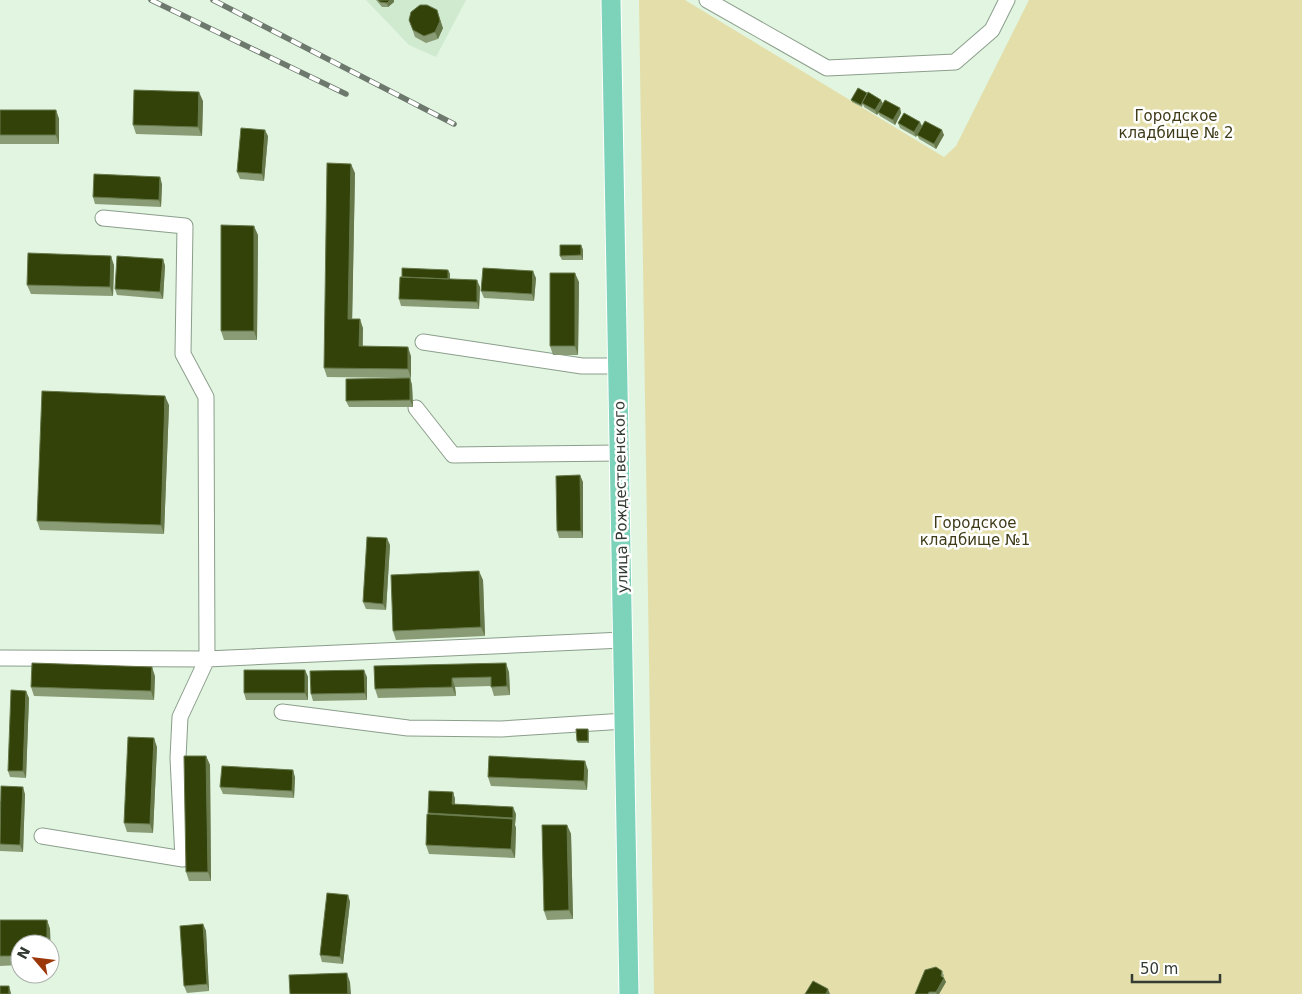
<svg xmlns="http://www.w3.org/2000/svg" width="1302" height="994" font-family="'DejaVu Sans',sans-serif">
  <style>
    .built { fill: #d0ead0 }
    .green { fill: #e4dfaa }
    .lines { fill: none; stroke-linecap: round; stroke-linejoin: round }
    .minor-casing { stroke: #8b9e8b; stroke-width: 17 }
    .major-casing { stroke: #fff; stroke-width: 21 }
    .minor { stroke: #fff; stroke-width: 15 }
    .major { stroke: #7dd3b9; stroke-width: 19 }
    .rail-casing { stroke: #6d796d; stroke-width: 5.5 }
    .rail { stroke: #fff; stroke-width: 4; stroke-dasharray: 11; stroke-linecap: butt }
    .wall { fill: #8a9c75 }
    .shaded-wall { fill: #67784a }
    .building { fill: #334209; stroke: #67784a }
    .labels { text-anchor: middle; stroke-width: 5; stroke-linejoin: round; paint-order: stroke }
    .park-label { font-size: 15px; fill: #3f3b18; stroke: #fff }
    .street-label { font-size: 15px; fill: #333b33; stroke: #fff }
  </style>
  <rect width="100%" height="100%" fill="#e1f5e1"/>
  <path class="built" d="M366 0H466L436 57 409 45Z"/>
  <path class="green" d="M639 0H685L944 157 956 146 1029 0H1302V994H654Z"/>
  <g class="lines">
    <defs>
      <path id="minor" d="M707 0 827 68 955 62 992 30 1007 0
        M423 342 582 366H618
        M416 408 453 455 620 453
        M0 658 207 659 623 640
        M282 712 408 728 501 729 625 721
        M42 836 183 859 178 758 180 717 207 659 206 397 183 354 185 226 103 218"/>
      <path id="major" d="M611 0 629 994"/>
    </defs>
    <use href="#minor" class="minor-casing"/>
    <use href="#major" class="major-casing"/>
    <use href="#minor" class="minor"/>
    <use href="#major" class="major"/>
    <defs>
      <path id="rail" d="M151 0 346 94
        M213 0 454 124"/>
    </defs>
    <use href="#rail" class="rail-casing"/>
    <use href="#rail" class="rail"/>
  </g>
  <path class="wall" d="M376 0H394V2L388 7H382Z
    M409 20 443 28 438 39 426 43 415 37Z
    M867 93V94L883 103 900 108 901 113 895 125 880 116 878 113 877 115 864 107 863 104 862 107 852 102 851 100Z
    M203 101 202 136 136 134 133 125Z
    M0 110H56L59 119V144H0Z
    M898 123 922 126 944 135 936 149 919 139 917 134 916 137 900 128Z
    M268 136 264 181 240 179 237 172Z
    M355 173 352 319 363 328V346L411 356V378H410L412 385 413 407H349L346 401 399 378 327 377 324 368Z
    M162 184 161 207 95 204 93 197Z
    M258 235 257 340H224L221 331Z
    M581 245 583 250V260H562L560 256Z
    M163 259 165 266 163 299 117 295 115 289Z
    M114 265 113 296 31 294 27 285Z
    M448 270 450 274V279L480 287 479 309 401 306 399 299Z
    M536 278 534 301 484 298 481 291Z
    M579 282 578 355H553L550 346Z
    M169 405 164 534 40 530 37 521Z
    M583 482V538H559L557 531Z
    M390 545 386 610 366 609 363 602Z
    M483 580 485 636 396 640 393 631Z
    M374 666 509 672 510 695 494 696 491 686 455 687 456 696 378 698 375 689Z
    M305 670 308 677V700H246L244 693Z
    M155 676 154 700 34 696 31 687Z
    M367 677V700L313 701 311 694Z
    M29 698 26 778 10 777 8 771Z
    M588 729 589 731V743H578L577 741Z
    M157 747 153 833 127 832 124 823Z
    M206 756 210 765 211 881H189L186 872Z
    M588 770 587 790 491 786 488 777Z
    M295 777 294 798 223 794 220 787Z
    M453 792 455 799V804L516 814 515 825 516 828 515 858 429 854 426 845 428 814V813Z
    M25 794 23 852 0 851V801Z
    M567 825 571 834 573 919 547 920 544 911Z
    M348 895 350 902 343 964 322 962 320 955Z
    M0 920H47L50 929 51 965H50V944H20V965L0 966Z
    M203 924 206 931 209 991 187 993 184 986Z
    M942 971 944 976 943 977 946 982 939 994H915Z"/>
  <path class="shaded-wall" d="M390 0H394V2L388 7 387 3Z
    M437 10 443 28 438 39 435 32Z
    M199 92 203 101 202 136 198 127Z
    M881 100 883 104 877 115 875 110Z
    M900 108 901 113 895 125 893 120Z
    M56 110 59 119V144L56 135Z
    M920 122 922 126 916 137 914 132Z
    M265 130 268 136 264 181 262 174Z
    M942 130 944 135 936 149 934 144Z
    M351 164 355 173 352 328 348 319Z
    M160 177 162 184 161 207 159 200Z
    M254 226 258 235 257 340 254 331Z
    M581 245 583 250V260L581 255Z
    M111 256 114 265 113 296 110 287Z
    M163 259 165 266 163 299 160 292Z
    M448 270 450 274V284L448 279Z
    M533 271 536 278 534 301 532 294Z
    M575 273 579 282 578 355 575 346Z
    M477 280 480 287 479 309 477 302Z
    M360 319 363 328 362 355 359 346Z
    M408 347 411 356V378L408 369Z
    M410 378 412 385 413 407 410 400Z
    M165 396 169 405 164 534 161 525Z
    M580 475 583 482V538L581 531Z
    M387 538 390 545 386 610 383 604Z
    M479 571 483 580 485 636 481 627Z
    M506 663 509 672 510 695 507 686Z
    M152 667 155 676 154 700 151 691Z
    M305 670 308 677V700L305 693Z
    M364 670 367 677V700L365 693Z
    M452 678 455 687 456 696 452 687Z
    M26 691 29 698 26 778 23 771Z
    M154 738 157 747 153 833 150 824Z
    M206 756 210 765 211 881 208 872Z
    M585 761 588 770 587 790 584 781Z
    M293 770 295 777 294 798 292 791Z
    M23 787 25 794 23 852 20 845Z
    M453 792 455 799 454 811 452 804Z
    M513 807 516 814 515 825 513 818Z
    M513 819 516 828 515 858 511 849Z
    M567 825 571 834 573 919 569 910Z
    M348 895 350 902 343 964 340 957Z
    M47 920 50 929 51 965 50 963V944H47Z
    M203 924 206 931 209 991 207 984Z
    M347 973 350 982 351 994H348Z
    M944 978 946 982 939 994H937L936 992Z
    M9 986 11 993V994H9Z
    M828 989 830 994H826Z"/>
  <path class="building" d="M378 0H390L387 3 380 2Z
    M420 5H427L437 10 440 21 435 32 424 36 413 30 409 20 411 12Z
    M858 88 867 93 861 105 851 100Z
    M134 90 199 92 198 127 133 125Z
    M868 92 881 100 875 110 862 103Z
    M885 100 900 108 893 120 878 112Z
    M0 110H56V135H0Z
    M904 113 920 122 914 132 898 123Z
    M925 121 942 130 934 144 917 135Z
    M241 128 265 130 262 174 237 172Z
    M327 163 351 164 348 319H360L359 346 408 347V369L324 368Z
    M94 174 160 177 159 200 93 197Z
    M221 225 254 226V331H221Z
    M560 245H581V255L560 256Z
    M28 253 111 256 110 287 27 285Z
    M117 256 163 259 160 292 115 289Z
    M402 268 448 270V279L402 277Z
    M483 268 533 271 532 294 481 291Z
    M550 273H575V346H550Z
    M400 277 477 280V302L399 299Z
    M410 378V400L346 401V379Z
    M42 391 165 396 161 525 37 521Z
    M580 475 581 531H557L556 476Z
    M367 537 387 538 383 604 363 602Z
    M479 571 481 627 393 631 391 575Z
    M32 663 152 667 151 691 31 687Z
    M506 663 507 686 491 687V677L452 678V687L375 689 374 666Z
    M244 670H305V693H244Z
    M364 670 365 693 311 694 310 671Z
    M11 690 26 691 23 771H8Z
    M576 729H588V741H577Z
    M128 737 154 738 150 824 124 823Z
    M184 756H206L208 872H186Z
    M489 756 585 761 584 781 488 777Z
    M222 766 293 770 292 791 220 787Z
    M1 786 23 787 20 845 0 844Z
    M429 791 453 792 452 804 513 807V818L428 813Z
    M427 814 513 819 511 849 426 845Z
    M542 825H567L569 910 544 911Z
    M327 893 348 895 340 957 320 955Z
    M0 920H47V944H20V956H0Z
    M203 924 207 984 184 986 180 926Z
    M936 967 942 971 941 976 944 978 936 992H929L928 994H915L925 970Z
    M347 973 348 994H290L289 975Z
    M813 981 828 989 826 994H805Z
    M0 986H9V994H0Z"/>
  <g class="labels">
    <g class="park-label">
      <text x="1176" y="121">Городское<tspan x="1176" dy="17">кладбище № 2</tspan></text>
      <text x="975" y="528">Городское<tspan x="975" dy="17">кладбище №1</tspan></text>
    </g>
    <g class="street-label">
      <text transform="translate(621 497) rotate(-91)" y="5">улица Рождественского</text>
    </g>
  </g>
  <g transform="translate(35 959) rotate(298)"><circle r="24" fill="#ffffff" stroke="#adb1ad"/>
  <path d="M0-4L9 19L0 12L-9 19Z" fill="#9c370a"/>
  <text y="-8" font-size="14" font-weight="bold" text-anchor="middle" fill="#333b33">N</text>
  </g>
  <path d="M1132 974v8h88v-8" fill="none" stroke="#333b33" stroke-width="2.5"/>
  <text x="1140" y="974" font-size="15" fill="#333b33" stroke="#ffffff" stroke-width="4" paint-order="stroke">50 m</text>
</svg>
